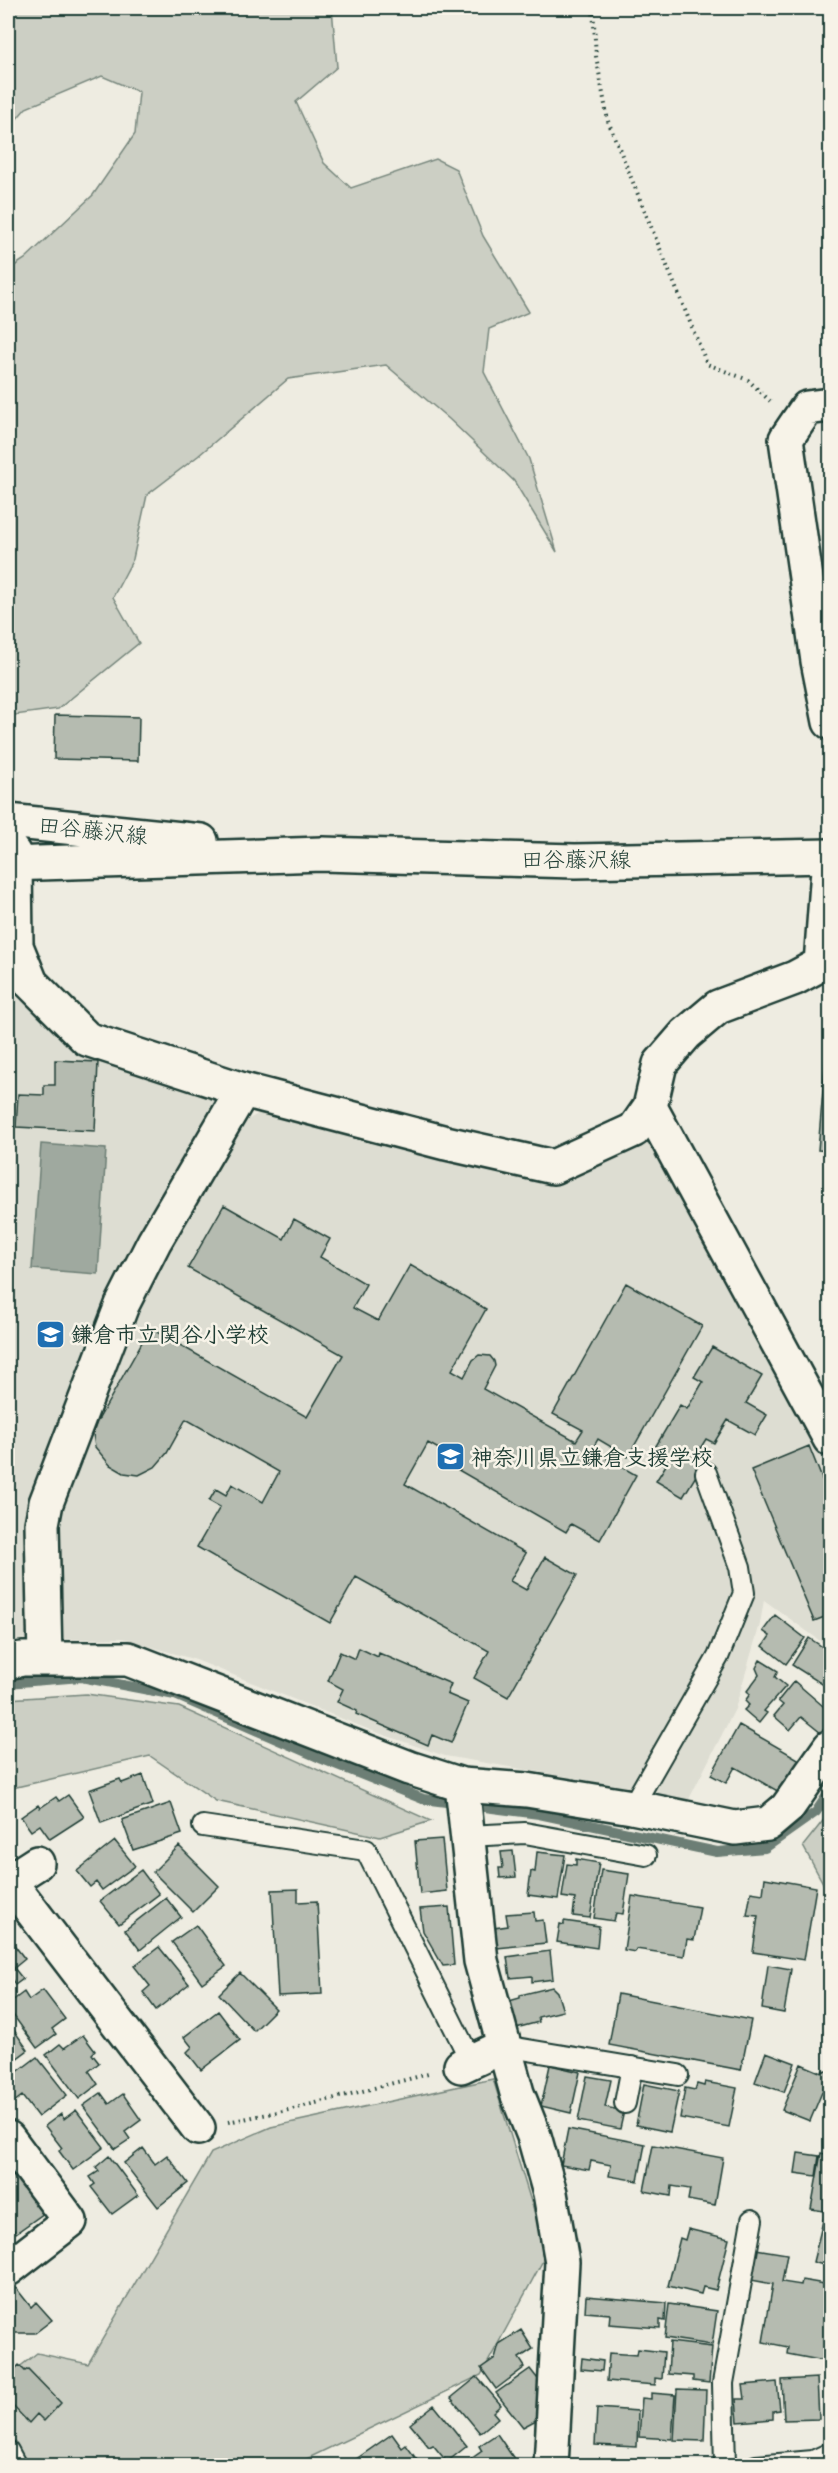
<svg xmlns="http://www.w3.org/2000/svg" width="838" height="2473" font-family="'Architects Daughter','Klee One',sans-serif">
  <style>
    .built { fill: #ddddd2 }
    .green { fill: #cccfc4; stroke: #76867c; stroke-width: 1.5 }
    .water { fill: #9fa99f; stroke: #6c7e74; stroke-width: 1.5 }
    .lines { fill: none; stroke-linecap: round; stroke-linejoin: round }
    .stream { stroke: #6c7e74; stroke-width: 10 }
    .building { fill: #b5bbb0; stroke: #1f3d34; stroke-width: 1.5 }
    .service-casing { stroke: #1f3d34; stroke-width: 24 }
    .minor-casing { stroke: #1f3d34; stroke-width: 38 }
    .secondary-casing { stroke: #1f3d34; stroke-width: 38 }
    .path { stroke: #1f3d34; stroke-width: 4; stroke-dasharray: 1.5 4.5; stroke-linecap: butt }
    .service { stroke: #f7f3e8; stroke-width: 20 }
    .minor { stroke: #f7f3e8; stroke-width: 33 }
    .secondary { stroke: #f7f3e8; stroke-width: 33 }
    .labels { text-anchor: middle; stroke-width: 5; stroke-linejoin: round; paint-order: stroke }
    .street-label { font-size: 22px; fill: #1f3d34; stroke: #f7f3e8 }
    .poi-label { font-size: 22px; font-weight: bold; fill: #1f3d34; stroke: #f7f3e8; text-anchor: start }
  </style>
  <rect width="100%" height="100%" fill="#eeece1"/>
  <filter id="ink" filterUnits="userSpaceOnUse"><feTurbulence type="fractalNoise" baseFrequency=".0167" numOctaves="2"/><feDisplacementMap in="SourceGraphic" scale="12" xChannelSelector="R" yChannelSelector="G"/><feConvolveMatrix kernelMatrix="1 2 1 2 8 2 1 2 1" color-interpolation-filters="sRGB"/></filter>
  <g filter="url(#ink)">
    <path class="built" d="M8 991 57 1027 217 1097 110 1289 75 1378 27 1504 26 1531 28 1639 8 1641Z
      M269 1108 517 1171 641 1143 655 1144 830 1466V1648L764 1600 760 1624 735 1709 688 1801 620 1786 445 1756 370 1730 196 1660 122 1638 58 1640 55 1513 111 1363 184 1221 224 1151 247 1120Z"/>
    <path class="green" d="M8 8H332L337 67 296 102 324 163 351 188 436 159 456 169 483 236 529 312 489 329 484 372 529 459 557 552 514 481 449 419 386 365 288 379 198 456 147 495 133 559 113 597 139 643 58 709 8 716V270L25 259 93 195 135 134 139 92 102 76 26 108 8 129Z
      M86 1694 179 1707 431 1821 380 1837 216 1801 150 1756 8 1789V1699Z
      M830 1812V1896L803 1846Z
      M493 2079 547 2253 481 2375 294 2465 89 2466 82 2459 80 2465 8 2466V2376L37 2353 88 2364 211 2153 271 2127Z"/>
    <path class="water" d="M41 1144 106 1149 98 1274 32 1269Z"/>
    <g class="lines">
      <path class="stream" d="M8 1683 81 1677 175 1695 320 1758 423 1799 539 1814 717 1852 765 1848 816 1812 830 1791"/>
    </g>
    <path class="building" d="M55 715 139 717 138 761 54 759Z
      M828 1030H830V1151L818 1150Z
      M55 1060 98 1062 95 1131 16 1127 18 1094 44 1095V1085H55Z
      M224 1205 284 1239 294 1219 330 1239 320 1257 366 1284 353 1308 378 1321 410 1265 486 1309 452 1370 464 1377 473 1360 479 1355 490 1356 494 1361 495 1366 483 1389 576 1441 583 1430 553 1414 626 1283 702 1326 628 1457 598 1439 592 1450 636 1475 600 1540 571 1524 566 1532 441 1460 446 1453 428 1443 405 1484 526 1553 510 1581 526 1590 545 1557 577 1575 508 1697 474 1678 489 1651 356 1577 330 1623 197 1547 220 1507 209 1501 216 1489 226 1495 232 1484 263 1502 279 1472 186 1419 167 1453 155 1467 139 1475 124 1473 110 1465 95 1447 93 1433 97 1422 150 1328 307 1417 343 1355 188 1268Z
      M712 1347 762 1376 746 1403 767 1415 755 1435 728 1420 714 1443 706 1439 693 1460 702 1466 683 1497 656 1481 666 1465 650 1456 680 1405 687 1409 703 1382 694 1377Z
      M809 1446 830 1499V1615L814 1621 751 1470Z
      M775 1615 805 1638 786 1664 763 1646 770 1636 763 1631Z
      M809 1638 830 1652V1689L792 1665Z
      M359 1648 378 1657 379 1653 451 1684 447 1694 468 1703 451 1743 432 1735 428 1745 356 1714 357 1711 337 1702 343 1689 328 1681 340 1652 355 1659Z
      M760 1660 778 1671 775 1677 786 1686 764 1711 767 1713 759 1723 744 1710 749 1705 745 1701 750 1694 747 1691 759 1675 756 1668Z
      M794 1681 830 1712V1722L821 1733 801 1717 790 1730 774 1716 783 1705 778 1701Z
      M739 1725 800 1760 781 1793 735 1767 726 1783 711 1775Z
      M143 1775 153 1804 101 1823 89 1790 120 1779 122 1783Z
      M68 1795 84 1817 50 1839 40 1825 31 1831 21 1817 38 1805 40 1808 56 1797 59 1801Z
      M171 1803 182 1834 133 1850 122 1820Z
      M442 1839 447 1891 420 1894 415 1841Z
      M115 1841 135 1866 102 1890 96 1882 90 1887 77 1871Z
      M179 1846 219 1886 193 1912 153 1872Z
      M513 1851 516 1877 500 1878 499 1868H503L501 1852Z
      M537 1852 565 1855 558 1899 528 1895 531 1871 535 1872Z
      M576 1859 599 1863 590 1918 573 1916 575 1899 562 1897 567 1864 576 1865Z
      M141 1870 159 1894 119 1924 100 1901Z
      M601 1870 629 1874 623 1914 616 1913 614 1921 594 1918Z
      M765 1878 816 1887 804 1960 753 1952 758 1916 747 1915 751 1892 763 1894Z
      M298 1889V1902L317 1901 322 1994 278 1996 272 1890Z
      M632 1896 700 1907 694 1940 687 1939 684 1956 636 1949 635 1952 624 1950Z
      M166 1898 181 1917 140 1950 125 1930Z
      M449 1907 454 1965 443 1966 423 1931 420 1909Z
      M534 1912 535 1921 543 1920 546 1943 497 1948 494 1928 508 1926 506 1914Z
      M564 1921 599 1926 597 1948 557 1942 560 1924 564 1925Z
      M196 1925 226 1966 202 1983 172 1942Z
      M8 1937 25 1959 14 1968 23 1979 15 1985 12 1980 8 1983Z
      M159 1947 189 1984 156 2010 143 1992 150 1986 134 1966Z
      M550 1951 553 1979 532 1982V1976L510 1978 507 1957Z
      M768 1965 791 1969 784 2013 762 2009Z
      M240 1973 276 2009 254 2031 219 1994Z
      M552 1987 557 1992 563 2011 538 2017 539 2022 516 2028 509 2001 520 1998V1995Z
      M43 1990 65 2019 52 2029 56 2034 37 2048 8 2008V2004L24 1992 29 2000Z
      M618 1994 751 2020 741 2070 609 2045Z
      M218 2011 240 2040 201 2070 187 2052 192 2047 184 2037Z
      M8 2022 28 2050 8 2065Z
      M83 2035 95 2051 92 2054 99 2063 89 2071 98 2084 79 2099 46 2055 60 2044 64 2048Z
      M766 2052 795 2063 784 2092 755 2082Z
      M37 2057 67 2095 38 2117 22 2096 14 2102 8 2094V2079Z
      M801 2064 822 2073 823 2070 830 2073 810 2121 782 2110Z
      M550 2065 580 2072 571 2113 541 2106Z
      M587 2076 611 2080 605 2107 624 2111 620 2129 578 2121Z
      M705 2082 737 2088 729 2127 680 2118 685 2088 695 2090 697 2084 704 2086Z
      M644 2084 679 2091 670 2132 636 2125Z
      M101 2093 109 2104 123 2094 141 2120 125 2132 130 2139 115 2149 83 2106Z
      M76 2110 104 2147 73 2170 59 2151 62 2148 45 2126 61 2114 64 2119Z
      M568 2129 645 2144 638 2181 609 2176 611 2165 591 2161 589 2170 561 2165Z
      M653 2145 723 2158 715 2205 688 2200 690 2189 672 2186 671 2196 644 2191Z
      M143 2148 155 2164 167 2155 188 2183 158 2207 124 2163Z
      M798 2153 819 2156 816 2176 795 2173Z
      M821 2153 830 2155V2212L811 2209Z
      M109 2156 138 2195 112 2214 91 2187 95 2184 90 2177 99 2171 96 2167Z
      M16 2174 44 2213 16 2233 8 2222V2181Z
      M824 2217 830 2219V2267L813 2262Z
      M688 2229 729 2239 716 2290 703 2287 701 2294 668 2286 680 2238 685 2240Z
      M756 2249 787 2254 782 2282 801 2285 802 2280 830 2285V2362L787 2354 788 2347 763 2342 773 2284 751 2280Z
      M16 2288 31 2307 36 2302 52 2320 35 2333H9L8 2331V2294Z
      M586 2296 666 2303 665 2321 660 2320V2328L609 2324 610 2314 585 2312Z
      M669 2304 717 2311 712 2345 665 2338Z
      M521 2330 533 2349 519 2358 525 2367 496 2389 481 2368 495 2358 499 2344Z
      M670 2342 712 2347 709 2383 693 2381V2376L668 2374Z
      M638 2349 664 2352 662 2379 655 2378V2385L607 2381 609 2353 637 2355Z
      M582 2358 603 2361 602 2371 581 2369Z
      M19 2365 25 2371 28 2369 61 2403 44 2421 37 2414 29 2423 8 2401V2376Z
      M530 2369 541 2383 538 2419 523 2427 496 2393Z
      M477 2377 501 2405 493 2412 498 2418 480 2433 451 2398Z
      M817 2378 819 2419 784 2420 782 2380Z
      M824 2378H830V2410H826Z
      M777 2382 780 2410 773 2411V2419L738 2422 736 2399H745L743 2385Z
      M677 2389 706 2390 704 2441 674 2440Z
      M651 2393 675 2395 672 2439 639 2437 642 2398 651 2399Z
      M434 2405 467 2446 447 2462 433 2445 429 2447 410 2424Z
      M597 2408 638 2411 637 2447 595 2445Z
      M392 2434 402 2448 406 2445 420 2464 359 2466 355 2460Z
      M497 2434 519 2466H475L471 2459 482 2451 479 2446Z"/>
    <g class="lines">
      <defs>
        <path id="service" d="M632 1807 718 1657 744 1593 740 1567 706 1473
          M203 1826 366 1850 471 2061
          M467 1836 525 1833 646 1855
          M504 2046 678 2075
          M625 2103 632 2067
          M8 2451 16 2466
          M725 2466 723 2383 752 2220
          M756 2466 813 2461 830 2453"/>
        <path id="minor" d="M830 405 807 408 786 439 818 661 830 722
          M8 846 14 854 15 864 16 946 31 983 87 1039 243 1090 446 1143 553 1167 634 1130 650 1107 660 1064 686 1034 718 1007 795 978 821 964 829 856
          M650 1107 830 1439
          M45 1659 42 1524 46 1503 122 1305 154 1242 243 1090
          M8 1662 22 1659H128L409 1768 462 1785 527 1790 632 1807 735 1828 768 1824 787 1808 830 1747
          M462 1785 481 1961 517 2093 534 2136 550 2193 562 2262 551 2466
          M9 1881 37 1863
          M8 1883 9 1881 198 2128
          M461 2066 504 2046
          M8 2138 70 2221 8 2269"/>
        <path id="secondary" d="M8 821 201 841
          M8 864 322 854 575 861 830 856"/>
      </defs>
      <use href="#service" class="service-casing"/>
      <use href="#minor" class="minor-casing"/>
      <use href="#secondary" class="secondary-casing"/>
      <path class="path" d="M593 8 596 56 608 121 707 364 748 380 770 401
        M228 2122 293 2109 428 2074"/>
      <use href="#service" class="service"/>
      <use href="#minor" class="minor"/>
      <use href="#secondary" class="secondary"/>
    </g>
  </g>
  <defs>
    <symbol id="school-square" viewBox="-11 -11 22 22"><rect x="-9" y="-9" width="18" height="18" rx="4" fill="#1f6fb2" stroke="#f7f3e8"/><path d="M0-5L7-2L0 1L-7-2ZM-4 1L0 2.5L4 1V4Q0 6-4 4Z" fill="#fff"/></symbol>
  </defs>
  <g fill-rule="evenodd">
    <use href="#school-square" x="34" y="1318" width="33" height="33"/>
    <use href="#school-square" x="434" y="1440" width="33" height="33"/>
  </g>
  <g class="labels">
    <g class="street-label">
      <text transform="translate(93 830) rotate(6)" y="8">田谷藤沢線</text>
      <text x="576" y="867">田谷藤沢線</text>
    </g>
    <g class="poi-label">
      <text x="71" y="1342">鎌倉市立関谷小学校</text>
      <text x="471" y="1465">神奈川県立鎌倉支援学校</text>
    </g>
  </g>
  <rect width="838" height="2473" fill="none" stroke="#f7f3e8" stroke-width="30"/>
  <rect x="15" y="15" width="808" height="2443" fill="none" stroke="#1f3d34" stroke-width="2" filter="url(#ink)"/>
</svg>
